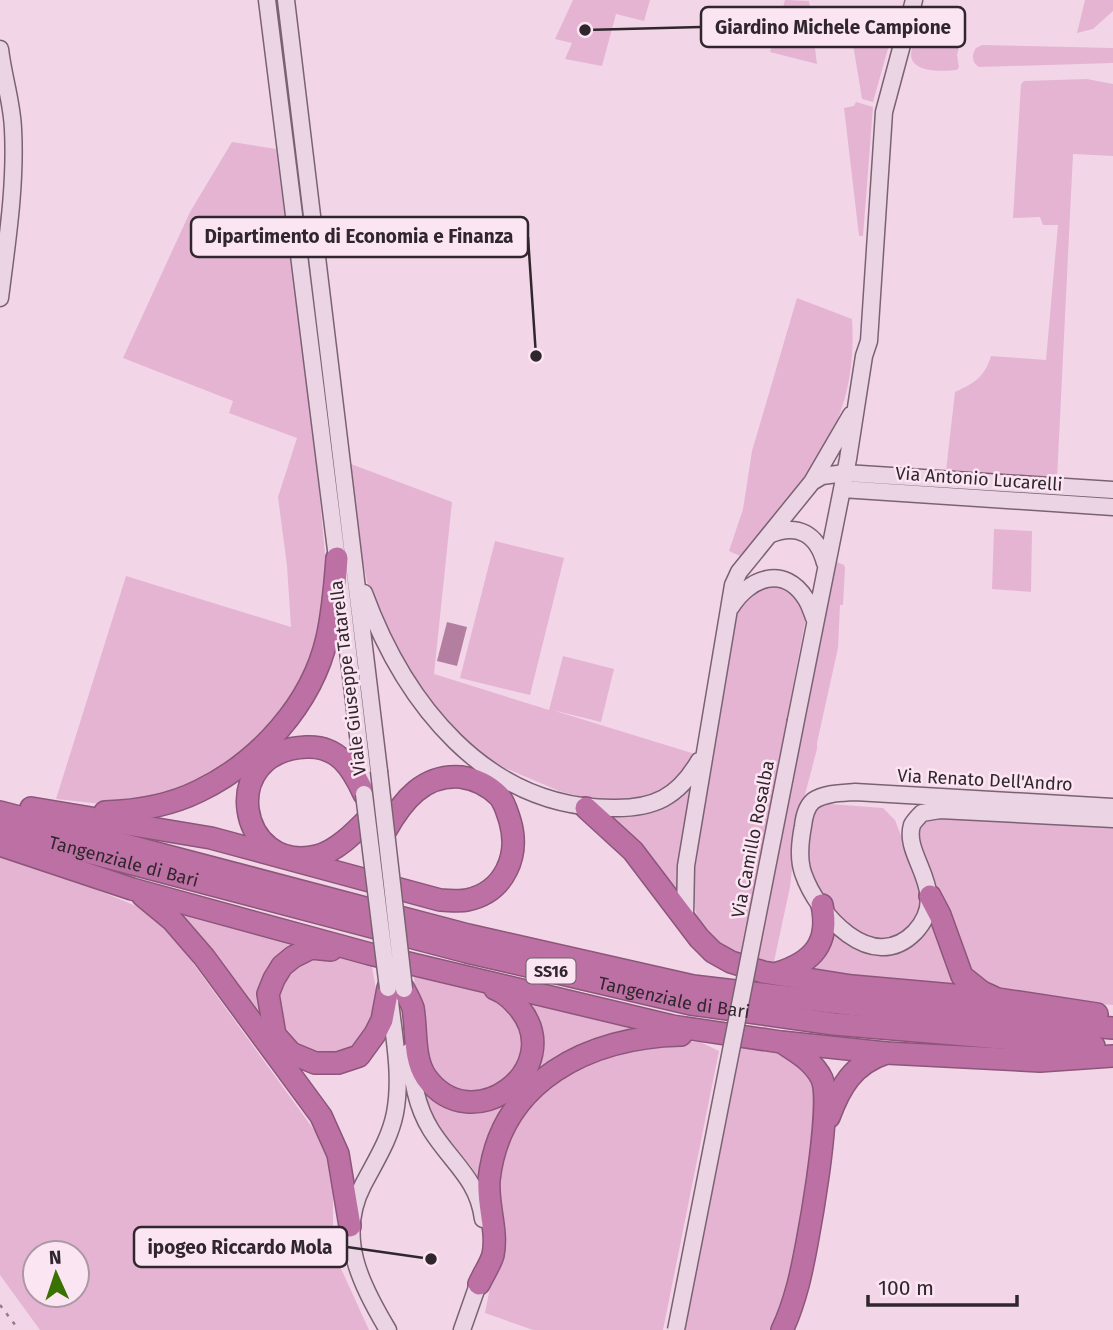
<svg xmlns="http://www.w3.org/2000/svg" width="1113" height="1330" font-family="'Fira Sans',sans-serif">
  <style>
    .green { fill: #e5b4d3; fill-rule: evenodd }
    .water { fill: #b37ea0 }
    .lines { fill: none; stroke-linecap: round; stroke-linejoin: round }
    .secondary-casing { stroke: #7b6272; stroke-width: 19 }
    .highway-casing { stroke: #8c567a; stroke-width: 24 }
    .secondary { stroke: #ebd4e4; stroke-width: 16 }
    .highway { stroke: #bd70a4; stroke-width: 21 }
    .rail { stroke: #8f7d89; stroke-width: 2.5; stroke-dasharray: 3.5 7; stroke-linecap: butt }
    .secondary-bridge-casing { stroke: #7b6272; stroke-width: 19; stroke-linecap: butt }
    .secondary-bridge { stroke: #ebd4e4; stroke-width: 16 }
    .labels { text-anchor: middle; stroke-width: 5; stroke-linejoin: round; paint-order: stroke }
    .shield { fill: #fce5f3; stroke: #6d5f68; stroke-width: 2 }
    .shield-label { font-size: 16px; font-weight: bold; fill: #30262d }
    .street-label { font-size: 18px; fill: #30262d; stroke: #fce5f3 }
    .leader { fill: none; stroke: #30262d; stroke-width: 2.5 }
    .callout-dot { fill: #30262d; stroke: #fce5f3; stroke-width: 2.5 }
    .callout { fill: #fce5f3; stroke: #30262d; stroke-width: 2.5 }
    .callout-label { font-size: 19px; text-anchor: middle; font-weight: bold; fill: #30262d }
  </style>
  <rect width="100%" height="100%" fill="#f2d6e7"/>
  <path class="green" d="M573 0H650L644 21 616 14 602 66 565 59 572 43 555 39Z
    M785 0 809 1 817 64 770 52Z
    M1085 0H1113V11L1093 29 1077 33Z
    M851 32 889 45 873 102 862 99Z
    M920 42 960 43 957 55 959 67 957 70C940 72 900 73 914 44Z
    M982 45 1113 48V63L979 67C972 63 971 55 976 48Z
    M1087 79 1113 84V156L1073 154 1057 479 946 471 955 392C973 384 985 377 991 356L1046 360 1058 225H1043L1040 217 1013 218 1021 84 1024 81Z
    M856 102 873 107 863 236H859L844 108 854 106Z
    M232 142 276 149 315 445 325 554 328 555 317 657 276 725 198 786 120 806 56 799 126 576 291 627 287 566 278 497 297 438 229 413 233 401 123 358 190 212Z
    M797 298 852 319C859 426 806 478 745 555L740 556 729 551 743 509 752 451Z
    M351 464 452 502 434 674 549 710 563 656 614 669 601 722 552 710 695 754 688 772 646 802 593 800 559 791 505 768 483 755 465 741 410 680 370 595 363 562Z
    M994 529 1032 531 1031 592 992 589Z
    M495 541 564 558 530 695 460 678Z
    M837 562 844 565 845 568 843 605H840L838 648 817 743V749L802 806H799L790 887 773 966 757 964 832 568Z
    M768 582 792 589 806 617 741 960C703 941 693 923 693 881L733 618 746 592Z
    M693 782 676 895 601 812Z
    M817 803 883 808 895 820 920 886 921 910 905 933 883 941 852 932 818 891 806 863 808 831Z
    M927 816 1113 826V1005L1052 1001 1004 994 966 971 919 843 918 827Z
    M0 853 27 861 158 915 333 1156V1251L369 1330H40L0 1275ZM35 1253H77V1295H35Z
    M932 908 970 992 804 969 829 924 880 952Z
    M173 912 305 944 283 958 268 1033Z
    M324 953 371 962 380 1011 354 1050 308 1057 280 1034 275 992 292 965Z
    M414 974 492 994 509 1003 528 1043 506 1085 460 1096 428 1073 416 1005Z
    M521 1001 659 1030 556 1064 479 1179 470 1165 439 1128 424 1094 427 1090 441 1097 523 1084Z
    M665 1040 700 1042 719 1051 663 1330H533L485 1313 496 1257 500 1156 530 1099 576 1064Z
    M741 1045 794 1056 820 1091 795 1268 774 1330H684Z"/>
  <path class="water" d="M447 622 467 627 457 666 437 661Z"/>
  <g class="lines">
    <defs>
      <path id="secondary" d="M267 0 337 558 364 786
        M286 0 379 771
        M0 49C3 76 12 102 13 129 16 185 7 242 0 298
        M812 482 822 476 845 473 1113 490
        M842 489 1113 507
        M769 535C797 523 817 533 825 563
        M364 593C404 702 485 808 612 808 654 809 678 797 699 761
        M731 607C749 578 784 564 806 599 810 605 812 613 815 620
        M796 720 848 459 864 356 869 341 884 112 914 0
        M1113 807 855 792C842 793 824 793 813 801 806 807 804 817 803 826 800 842 798 858 803 873 817 914 872 976 915 932 952 892 902 857 912 825 914 821 919 816 922 813L940 810 1113 819
        M685 916 686 866 733 585 739 572 812 482 851 415
        M410 1051C412 1079 416 1106 431 1130 451 1162 478 1179 483 1219
        M388 1330C361 1285 336 1237 363 1185 375 1162 390 1139 395 1113 402 1076 394 1038 390 1001
        M462 1330 482 1273"/>
      <g id="highway">
        <path d="M364 794C352 768 338 745 306 747 216 751 238 875 317 856 341 850 362 824 380 807"/>
        <path d="M31 808 211 838 440 900C448 900 459 902 467 900 505 892 520 855 510 821 507 812 505 803 499 796 489 786 475 779 461 777 424 774 403 800 386 830"/>
        <path d="M586 808 633 851 699 938 713 952 731 962 763 972 852 986 998 999 1097 1014"/>
        <path d="M0 812 468 935 693 986 916 1012 1113 1028"/>
        <path d="M105 812C137 811 171 805 199 791 259 762 312 704 327 638 333 612 335 585 337 558"/>
        <path id="s1" d="M0 829 467 952 691 1004 834 1024 1094 1046"/>
        <path d="M0 845 132 889 370 954 672 1026 781 1042 886 1053 1040 1061 1113 1056"/>
        <path d="M143 896 172 920 204 957 321 1116 338 1154 350 1226"/>
        <path d="M930 896 940 915 962 976 982 992 993 997"/>
        <path d="M331 950 311 948 293 957 282 966 274 979 268 994 275 1035 291 1053 315 1063H338L359 1056 375 1034 382 1020 388 988"/>
        <path d="M778 973C813 962 830 943 822 905"/>
        <path d="M404 989C407 995 411 1002 413 1008 417 1030 413 1058 426 1077 472 1141 567 1069 520 1009 513 1001 506 993 495 989"/>
        <path d="M829 1117C840 1087 853 1064 886 1053"/>
        <path d="M479 1284C483 1275 490 1265 493 1255 498 1231 487 1205 489 1180 500 1080 590 1037 681 1035"/>
        <path d="M782 1330C789 1316 794 1300 798 1285 807 1251 833 1106 822 1079 814 1062 797 1052 783 1043"/>
      </g>
    </defs>
    <use href="#secondary" class="secondary-casing"/>
    <use href="#highway" class="highway-casing"/>
    <use href="#secondary" class="secondary"/>
    <use href="#highway" class="highway"/>
    <path class="rail" d="M0 1305 19 1330"/>
    <defs>
      <path id="secondary-bridge" d="M379 771 404 989
        M364 794 388 988
        M676 1330 796 720"/>
    </defs>
    <use href="#secondary-bridge" class="secondary-bridge-casing"/>
    <use href="#secondary-bridge" class="secondary-bridge"/>
  </g>
  <g class="labels">
    <rect class="shield" x="526.5" y="958.5" width="49" height="25" rx="5"/>
    <g class="shield-label">
      <text x="551" y="977">SS16</text>
    </g>
    <g class="street-label">
      <text transform="translate(979 479) rotate(4)" y="6">Via Antonio Lucarelli</text>
      <text transform="translate(348 678) rotate(-97)" y="6">Viale Giuseppe Tatarella</text>
      <text transform="translate(985 780) rotate(3)" y="6">Via Renato Dell'Andro</text>
      <text transform="translate(753 839) rotate(-79)" y="6">Via Camillo Rosalba</text>
      <text dy="6" stroke="none"><textPath href="#s1" startOffset="128">Tangenziale di Bari</textPath></text>
      <text dy="6" stroke="none"><textPath href="#s1" startOffset="695">Tangenziale di Bari</textPath></text>
    </g>
  </g>
  <path class="leader" d="M585 30L701 27M536 356L528 237M431 1259L347 1247"/>
  <g class="callout-dot">
    <circle cx="585" cy="30" r="7"/>
    <circle cx="536" cy="356" r="7"/>
    <circle cx="431" cy="1259" r="7"/>
  </g>
  <g class="callout">
    <rect x="701" y="7" width="264" height="40" rx="7"/>
    <rect x="191" y="217" width="337" height="40" rx="7"/>
    <rect x="134" y="1227" width="213" height="40" rx="7"/>
  </g>
  <g class="callout-label">
    <text x="833" y="34">Giardino Michele Campione</text>
    <text x="359" y="243">Dipartimento di Economia e Finanza</text>
    <text x="240" y="1254">ipogeo Riccardo Mola</text>
  </g>
  <g transform="translate(56 1274) rotate(357)"><circle r="33" fill="#fce5f3" stroke="#aa99a4" stroke-width="2"/>
  <path d="M0-5L12 26L0 18L-12 26Z" fill="#397201"/>
  <text y="-10" font-size="19" font-weight="bold" text-anchor="middle" fill="#30262d">N</text>
  </g>
  <path d="M868 1295v10h149v-10" fill="none" stroke="#30262d" stroke-width="3.5"/>
  <text x="878" y="1295" font-size="21" fill="#30262d" stroke="#fce5f3" stroke-width="5" paint-order="stroke">100 m</text>
</svg>
